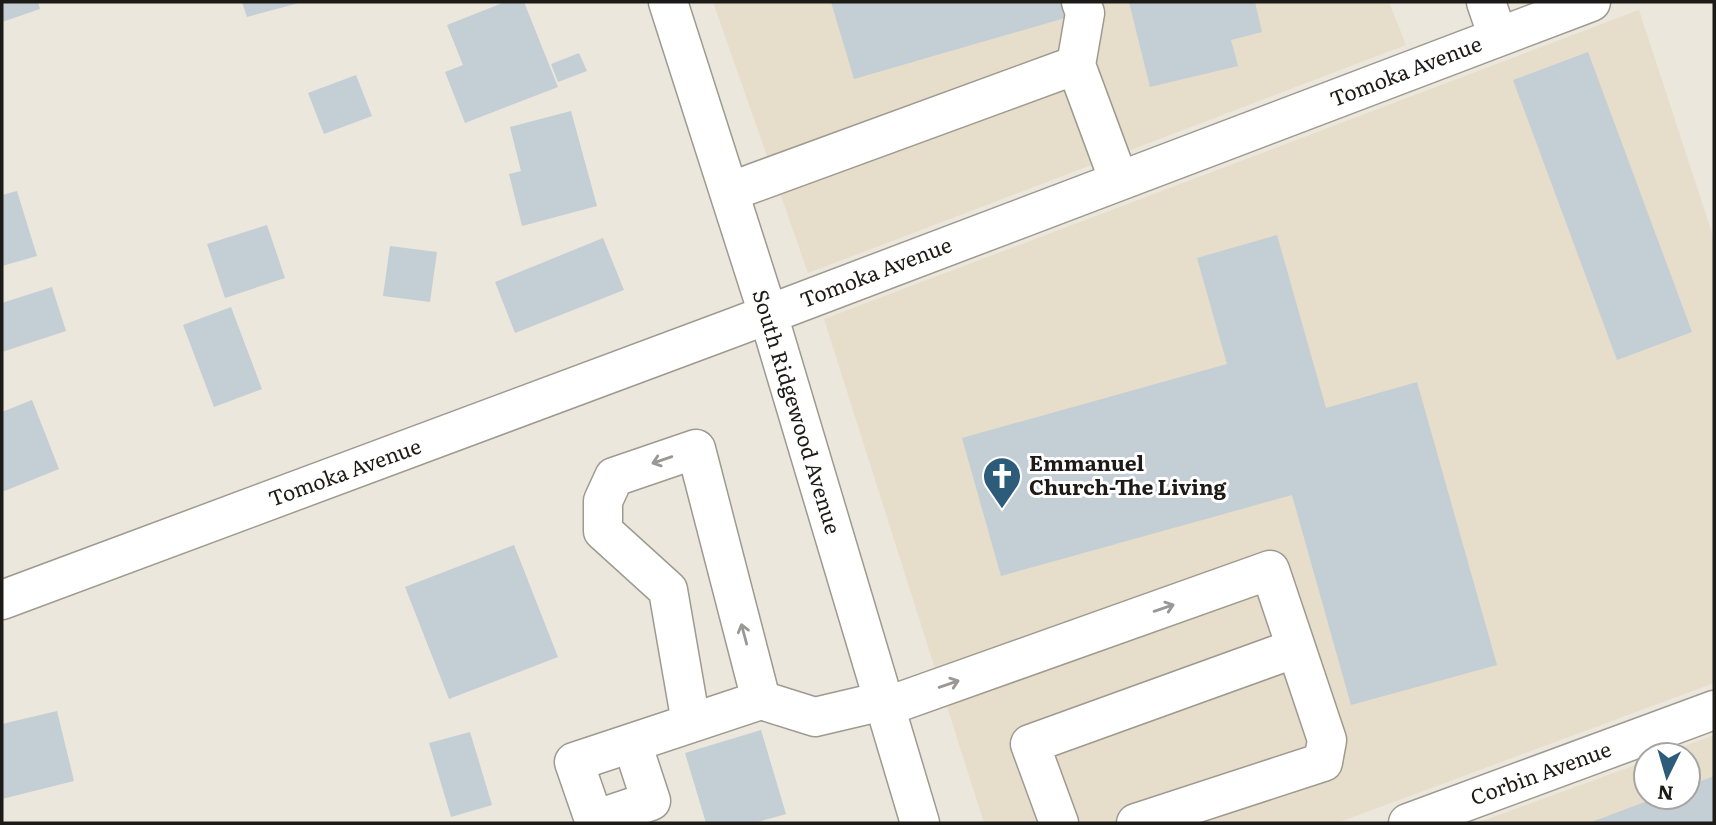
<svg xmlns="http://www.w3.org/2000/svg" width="1716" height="825" font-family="Literata,serif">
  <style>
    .built { fill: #e6ddcb }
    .building { fill: #c3ced5 }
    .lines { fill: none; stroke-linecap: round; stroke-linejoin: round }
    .minor-casing { stroke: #9f9a90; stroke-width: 41 }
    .minor { stroke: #fff; stroke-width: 38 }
    .oneway { stroke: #999897 }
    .labels { text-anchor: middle; stroke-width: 6; stroke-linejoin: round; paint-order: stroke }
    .street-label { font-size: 21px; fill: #1d1b17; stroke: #fff }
    .poi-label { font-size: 21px; font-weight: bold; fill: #1d1b17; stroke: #fff; text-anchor: start }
  </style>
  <rect width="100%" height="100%" fill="#ece7dc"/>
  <path class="built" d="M713 2H1389L1406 45 808 273Z
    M1639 10 1714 239V683L1337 823H984L824 319Z
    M1714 735V823H1477L1646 761V797H1688V755H1661Z"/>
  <path class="building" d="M2 2H38L40 9 2 22Z
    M242 2H299V3L247 17Z
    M505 2H524L558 87 465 123 445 72 463 65 447 25Z
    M831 2H1060L1065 18 854 79Z
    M1129 2H1255L1262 32 1231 40 1238 66 1150 87Z
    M1588 52 1692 332 1617 360 1513 80Z
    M579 53 587 71 558 82 551 64Z
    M356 75 372 116 324 134 308 93Z
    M571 111 597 206 522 226 509 174 521 171 510 127Z
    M17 191 37 256 2 266V195Z
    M267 225 285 278 225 298 207 244Z
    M1277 235 1326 408 1417 382 1497 665 1351 705 1292 495 1001 576 962 438 1227 364 1197 258Z
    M603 238 624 290 515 333 495 282Z
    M390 246 437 252 430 302 383 296Z
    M52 287 66 331 2 352V303Z
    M231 307 262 389 214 407 183 325Z
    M32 400 59 469 2 492V412Z
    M514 545 558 657 449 699 405 587Z
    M57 711 74 781 2 799V724Z
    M761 730 786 814 754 823H706L685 753Z
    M470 732 492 805 451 817 429 743Z
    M1714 776V823H1589L1658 797H1688V786Z"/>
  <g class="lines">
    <defs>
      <path id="minor" d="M668 2 768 314 920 823
        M1486 2 1498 37
        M1076 65 1085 13 1081 2
        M729 192 1076 65 1119 181
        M2 600 735 327 1591 2
        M885 707 1270 570 1327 740 1323 762 1136 823
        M691 723 668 590 603 531V501L614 477 696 449 761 700
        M632 743 651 801 594 820 574 762 761 700 815 717 883 701
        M1059 823 1030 744 1296 648
        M1408 823 1714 710"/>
    </defs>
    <use href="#minor" class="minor-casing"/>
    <use href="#minor" class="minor"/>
  </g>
  <defs><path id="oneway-shaft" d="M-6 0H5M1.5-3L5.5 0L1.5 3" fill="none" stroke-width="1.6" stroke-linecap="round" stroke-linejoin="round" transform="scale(1.75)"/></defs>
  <g class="oneway">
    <use href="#oneway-shaft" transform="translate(662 460) rotate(161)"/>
    <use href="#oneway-shaft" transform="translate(1164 608) rotate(-19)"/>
    <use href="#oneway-shaft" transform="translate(744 634) rotate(-105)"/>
    <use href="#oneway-shaft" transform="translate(949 684) rotate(-19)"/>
  </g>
  <defs>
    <symbol id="church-pin" viewBox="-11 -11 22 30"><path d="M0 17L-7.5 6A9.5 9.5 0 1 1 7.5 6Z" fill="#2d5c7b" stroke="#fff"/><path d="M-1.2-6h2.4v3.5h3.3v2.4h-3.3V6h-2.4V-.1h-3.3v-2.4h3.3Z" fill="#fff"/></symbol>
  </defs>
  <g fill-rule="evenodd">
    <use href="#church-pin" x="980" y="454" width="44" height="60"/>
  </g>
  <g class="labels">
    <g class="street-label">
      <text transform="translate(1406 72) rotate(-21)" y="7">Tomoka Avenue</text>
      <text transform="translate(876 273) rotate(-21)" y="7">Tomoka Avenue</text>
      <text transform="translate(796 412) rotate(73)" y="7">South Ridgewood Avenue</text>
      <text transform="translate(345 473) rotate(-20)" y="7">Tomoka Avenue</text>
      <text transform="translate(1541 774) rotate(-20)" y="7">Corbin Avenue</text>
    </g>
    <g class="poi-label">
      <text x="1029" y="471">Emmanuel<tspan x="1029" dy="24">Church-The Living</tspan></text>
    </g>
  </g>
  <rect width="1716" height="825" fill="none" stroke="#1d1b17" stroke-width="7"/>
  <g transform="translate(1667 776) rotate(185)"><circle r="33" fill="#ffffff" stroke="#a5a4a2" stroke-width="2"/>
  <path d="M0-5L12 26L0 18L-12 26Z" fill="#2d5c7b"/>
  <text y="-10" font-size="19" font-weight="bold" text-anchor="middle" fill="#1d1b17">N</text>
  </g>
</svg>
